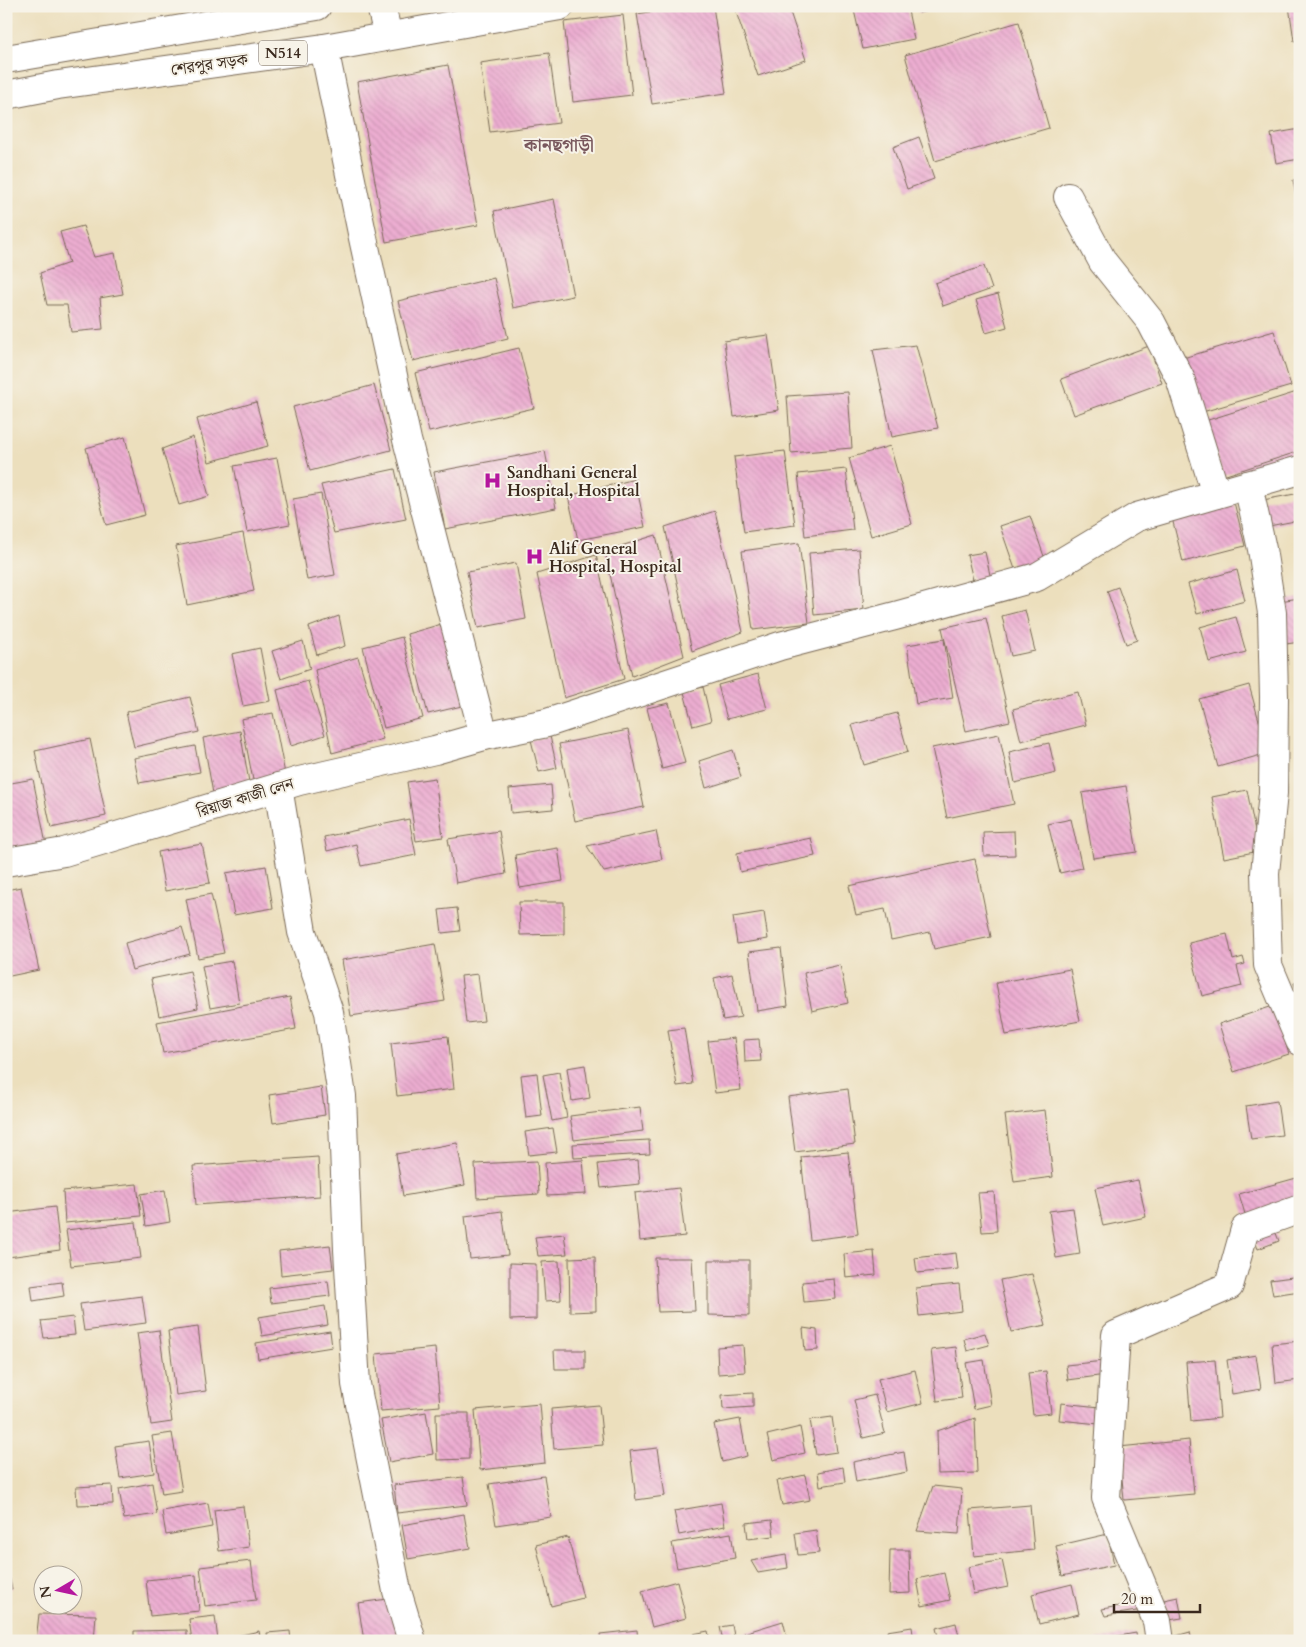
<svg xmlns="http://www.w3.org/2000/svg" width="1306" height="1647" font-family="Cardo,'Noto Serif Bengali',serif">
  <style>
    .building { fill: url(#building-back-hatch) }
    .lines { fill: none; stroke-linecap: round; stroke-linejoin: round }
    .minor-casing { stroke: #796956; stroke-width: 30 }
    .tertiary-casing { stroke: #796956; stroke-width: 30 }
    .trunk-casing { stroke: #796956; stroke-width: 30 }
    .minor { stroke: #fff; stroke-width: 28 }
    .tertiary { stroke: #fff; stroke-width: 28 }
    .trunk { stroke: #fff; stroke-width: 28 }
    .labels { text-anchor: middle; stroke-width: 4; stroke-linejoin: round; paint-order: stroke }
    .shield { fill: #f7f3e8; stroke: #73665b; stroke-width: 1 }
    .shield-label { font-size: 15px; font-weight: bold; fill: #3b2a1e }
    .street-label { font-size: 16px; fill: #3b2a1e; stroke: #f7f3e8 }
    .poi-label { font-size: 16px; font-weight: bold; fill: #3b2a1e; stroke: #f7f3e8; text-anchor: start }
    .neighbourhood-label { font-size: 18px; font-weight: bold; fill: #79585d; stroke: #f7f3e8 }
  </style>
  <defs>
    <pattern id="building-back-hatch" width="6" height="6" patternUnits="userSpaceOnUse" patternTransform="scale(1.25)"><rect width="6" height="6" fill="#ecadd1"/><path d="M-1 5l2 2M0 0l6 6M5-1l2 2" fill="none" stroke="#cb95b3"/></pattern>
  </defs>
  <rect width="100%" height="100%" fill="#f7f3e8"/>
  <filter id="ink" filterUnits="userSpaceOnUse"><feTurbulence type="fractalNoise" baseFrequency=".02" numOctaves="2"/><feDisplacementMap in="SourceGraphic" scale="10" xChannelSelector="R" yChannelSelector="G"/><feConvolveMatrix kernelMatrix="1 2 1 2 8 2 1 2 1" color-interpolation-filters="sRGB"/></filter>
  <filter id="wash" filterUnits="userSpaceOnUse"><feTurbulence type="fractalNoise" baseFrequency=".0096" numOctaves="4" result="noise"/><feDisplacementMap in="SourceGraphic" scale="20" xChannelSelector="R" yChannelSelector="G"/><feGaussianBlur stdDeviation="1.12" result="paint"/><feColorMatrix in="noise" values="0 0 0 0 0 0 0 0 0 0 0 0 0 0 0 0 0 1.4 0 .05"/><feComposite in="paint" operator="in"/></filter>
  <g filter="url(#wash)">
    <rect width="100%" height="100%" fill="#ecdfbd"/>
    <g id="blocks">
      <path class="building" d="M686 6H713L726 93 652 104 637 14Z
        M742 6H788L806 60 758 76 735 9Z
        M853 6H907L914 39 863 49Z
        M917 6H944V7L919 13Z
        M1289 6H1300V40L1294 41Z
        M623 15 632 95 573 102 564 22Z
        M1019 22 1049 128 935 161 905 55Z
        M549 53 559 123 490 132 480 63Z
        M448 65 478 225 386 242 357 82Z
        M1300 129V159L1276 163 1271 134Z
        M919 137 934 179 907 189 893 147Z
        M1300 179V214H1299L1293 180Z
        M554 199 573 296 513 308 494 211Z
        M83 226 94 257 115 253 123 294 100 298 103 329 71 332 67 305H47L40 273 69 263 60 232Z
        M984 266 992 289 943 306 935 283Z
        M494 278 508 338 413 361 398 301Z
        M998 294 1007 327 986 333 976 300Z
        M1274 331 1291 386 1199 413 1183 358Z
        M768 335 779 410 734 417 724 341Z
        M916 345 938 428 892 437 873 350Z
        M1149 346 1162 383 1074 415 1061 379Z
        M519 348 534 408 429 432 415 373Z
        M374 385 391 450 310 471 293 407Z
        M1300 391V451L1223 476 1205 421Z
        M848 392 852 448 791 453 787 396Z
        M256 402 268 446 209 462 197 419Z
        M125 437 145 515 106 525 86 448Z
        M193 437 209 496 179 505 162 449Z
        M890 446 912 524 871 536 849 458Z
        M545 451 556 508 445 529 434 472Z
        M785 451 795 525 744 532 734 457Z
        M277 458 290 524 247 532 234 466Z
        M395 469 406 519 334 533 321 485Z
        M846 469 853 530 805 536 798 474Z
        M635 479 645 527 578 540 568 496Z
        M1300 493V520L1269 526 1263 500Z
        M321 494 335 575 307 580 293 499Z
        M1234 502 1245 546 1183 562 1172 518Z
        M715 511 743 632 692 651 665 527Z
        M1030 516 1047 565 1017 575 1000 526Z
        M243 533 254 591 187 605 176 546Z
        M656 535 684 656 632 676 605 551Z
        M799 543 809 623 753 630 742 551Z
        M859 549 864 610 814 615 809 553Z
        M985 552 992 584 975 588 967 555Z
        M596 555 624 679 564 698 537 574Z
        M516 563 526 619 478 628 467 572Z
        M1237 570 1245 601 1197 614 1188 584Z
        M1118 587 1137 640 1126 644 1107 591Z
        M1300 598V642L1286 644 1279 601Z
        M1025 610 1035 651 1011 656 1002 616Z
        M339 616 345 646 317 655 309 627Z
        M1236 617 1246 652 1209 662 1200 627Z
        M986 618 1010 721 966 731 942 628Z
        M445 623 466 705 428 714 407 634Z
        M402 637 423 718 384 728 363 647Z
        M944 639 953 698 916 704 907 645Z
        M303 641 310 669 281 679 272 651Z
        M260 648 270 701 243 706 232 654Z
        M358 657 383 739 332 753 315 670Z
        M758 674 767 709 727 719 718 685Z
        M308 681 325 735 291 746 277 690Z
        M1249 685 1268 753 1218 767 1199 699Z
        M703 687 711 721 693 726 684 692Z
        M1078 692 1086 725 1021 741 1013 709Z
        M190 697 199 732 134 747 126 712Z
        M669 703 685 763 662 769 647 708Z
        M273 713 286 779 254 785 241 719Z
        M897 713 908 752 864 765 852 725Z
        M628 730 644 807 575 821 559 744Z
        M240 731 251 793 214 799 203 738Z
        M999 734 1014 804 947 818 932 748Z
        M550 736 557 768 539 772 531 740Z
        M90 739 106 816 51 828 35 751Z
        M1049 743 1056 773 1015 783 1009 752Z
        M195 746 200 772 139 783 134 758Z
        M733 750 741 777 706 788 699 761Z
        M435 778 443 837 416 841 407 782Z
        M33 779 46 844 6 852V784Z
        M551 785 553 809 511 813 509 789Z
        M1126 786 1137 852 1093 858 1082 793Z
        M1247 790 1259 851 1224 858 1212 797Z
        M409 819 416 855 361 866 356 844 327 851 324 837Z
        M1071 819 1082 868 1060 873 1048 824Z
        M499 831 506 874 456 883 448 839Z
        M656 831 662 859 604 872 587 846Z
        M1014 831 1015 855 984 856 983 832Z
        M811 838 815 856 740 872 737 853Z
        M202 844 210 883 165 891 158 852Z
        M558 848 563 881 520 888 515 855Z
        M975 859 991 937 934 949 930 932 891 940 885 909 856 915 849 886Z
        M266 866 273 908 234 915 226 873Z
        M21 887 39 970 10 976 6 958V890Z
        M211 894 224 953 198 958 186 899Z
        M519 902H564V934L520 935Z
        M457 908 460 931 442 933 439 910Z
        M764 912 768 939 737 944 733 917Z
        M182 927 190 954 132 970 125 943Z
        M1227 934 1233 960 1243 957 1245 964 1237 966 1242 986 1202 996 1189 943Z
        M435 944 445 1001 351 1016 342 960Z
        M781 948 788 1006 757 1011 749 952Z
        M232 961 239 1003 210 1008 202 966Z
        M840 965 848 1003 812 1011 804 973Z
        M1070 969 1080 1021 1006 1035 996 983Z
        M190 971 198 1008 159 1016 151 979Z
        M478 974 484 1021 466 1023 461 976Z
        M732 974 741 1017 723 1020 714 978Z
        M1300 982V1001H1299L1294 983Z
        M290 997 296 1029 163 1053 157 1022Z
        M1273 1006 1289 1054 1234 1072 1219 1024Z
        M684 1028 693 1084 677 1086 668 1030Z
        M448 1036 454 1089 397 1096 391 1043Z
        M734 1038 741 1090 715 1093 708 1041Z
        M759 1039 761 1061 745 1062 744 1040Z
        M585 1065 590 1098 572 1101 567 1068Z
        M559 1072 567 1118 552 1121 543 1075Z
        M537 1073 542 1116 526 1118 521 1075Z
        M321 1087 325 1115 273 1123 269 1095Z
        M848 1089 855 1144 795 1152 788 1097Z
        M1277 1101 1282 1135 1251 1139 1246 1106Z
        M640 1107 643 1131 574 1140 570 1116Z
        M1045 1110 1053 1177 1014 1182 1005 1115Z
        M553 1128 557 1152 529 1155 525 1132Z
        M649 1140 650 1154 574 1158 573 1144Z
        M457 1143 465 1185 403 1196 396 1154Z
        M848 1152 858 1234 810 1240 801 1157Z
        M318 1157 320 1196 196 1205 193 1166Z
        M583 1160 586 1194 547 1196 545 1163Z
        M638 1160 640 1184 601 1188 598 1164Z
        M537 1161 539 1194 477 1198 475 1164Z
        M1300 1177V1210L1248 1224 1239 1194Z
        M1138 1180 1146 1217 1103 1226 1095 1188Z
        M137 1184 141 1216 65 1223 63 1191Z
        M679 1188 685 1236 640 1241 635 1193Z
        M165 1190 170 1222 146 1226 141 1194Z
        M994 1192 997 1231 982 1232 978 1193Z
        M55 1207 60 1250 8 1257 6 1242V1213Z
        M1073 1208 1080 1254 1056 1258 1049 1211Z
        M502 1211 508 1255 470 1259 465 1216Z
        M136 1222 141 1258 71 1266 66 1230Z
        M1274 1228 1279 1241 1258 1249 1253 1236Z
        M564 1234 567 1254 538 1256 535 1237Z
        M330 1245 333 1269 281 1275 279 1251Z
        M874 1251 876 1275 846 1278 844 1254Z
        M956 1253 958 1269 917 1273 915 1258Z
        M595 1257 596 1311 570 1312 569 1258Z
        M655 1258H692L695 1311 658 1312Z
        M708 1260H749V1316L708 1315Z
        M559 1261 561 1300 545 1301 542 1262Z
        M510 1263 536 1264V1319L510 1320Z
        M1032 1274 1046 1325 1011 1332 1000 1280Z
        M1300 1276V1291L1273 1295 1270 1280Z
        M834 1279 836 1299 804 1302 802 1282Z
        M328 1281 330 1296 271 1303 269 1288Z
        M62 1282 64 1296 33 1301 31 1286Z
        M959 1284 962 1311 919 1316 916 1288Z
        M142 1296 146 1323 84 1331 80 1304Z
        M325 1306 328 1325 262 1336 259 1317Z
        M73 1317 75 1335 44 1338 41 1321Z
        M198 1327 206 1391 176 1395 168 1331Z
        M803 1328 817 1330 818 1350 805 1351Z
        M159 1330 172 1422 151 1425 137 1333Z
        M330 1331 332 1347 258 1359 256 1343Z
        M985 1333 989 1345 967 1351 964 1339Z
        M1300 1341V1380L1276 1383 1272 1344Z
        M743 1345 745 1372 718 1374 717 1347Z
        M956 1347 962 1398 937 1401 931 1350Z
        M435 1348 440 1406 381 1411 376 1354Z
        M554 1350H585V1369H555Z
        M1256 1355 1261 1389 1232 1394 1227 1360Z
        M984 1360 991 1405 974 1409 966 1363Z
        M1215 1360 1220 1418 1191 1421 1186 1362Z
        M1104 1361 1106 1375 1068 1380 1066 1365Z
        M915 1370 923 1403 887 1412 878 1379Z
        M1046 1371 1051 1413 1033 1415 1028 1373Z
        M753 1393V1407L723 1409 722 1395Z
        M875 1395 885 1433 863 1438 854 1400Z
        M1061 1403 1100 1407 1099 1424 1059 1420Z
        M540 1404 545 1463 480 1470 475 1410Z
        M599 1405 603 1445 554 1449 551 1409Z
        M426 1412 433 1454 389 1462 381 1420Z
        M436 1413H469V1459L437 1460Z
        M832 1417 837 1452 816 1455 810 1420Z
        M975 1418 977 1473 938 1474 937 1431Z
        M740 1419 747 1456 722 1462 714 1424Z
        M800 1427 805 1453 773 1460 767 1435Z
        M172 1433 182 1491 162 1494 152 1436Z
        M1189 1440 1194 1494 1124 1500 1119 1447Z
        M149 1441 154 1473 120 1478 115 1446Z
        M658 1448 665 1496 636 1500 630 1451Z
        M904 1452 907 1472 856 1482 853 1462Z
        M843 1467 845 1482 820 1486 818 1472Z
        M805 1475 810 1500 782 1505 777 1481Z
        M544 1476 551 1517 496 1525 489 1484Z
        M463 1477 467 1505 397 1513 394 1485Z
        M152 1483 157 1514 124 1519 119 1489Z
        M112 1485 113 1504 77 1505 76 1487Z
        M933 1486 962 1489 959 1534 917 1531Z
        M208 1503 212 1527 166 1535 162 1511Z
        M721 1503 725 1526 679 1535 674 1511Z
        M1030 1505 1034 1550 974 1556 970 1510Z
        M243 1506 249 1547 219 1551 214 1510Z
        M464 1514 470 1548 408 1559 402 1525Z
        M772 1520 774 1536 748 1539 746 1523Z
        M816 1530 819 1553 798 1555 795 1533Z
        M731 1533 735 1558 677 1568 672 1543Z
        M1108 1534 1114 1565 1062 1576 1056 1546Z
        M568 1537 583 1598 551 1606 536 1545Z
        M890 1550H909L910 1593 889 1594Z
        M786 1555 788 1568 758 1573 751 1561Z
        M1002 1560 1008 1587 973 1594 968 1567Z
        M251 1561 256 1600 205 1606 200 1567Z
        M6 1562 12 1589H6Z
        M944 1573 950 1600 922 1606 917 1579Z
        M196 1575 199 1611 150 1616 146 1580Z
        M677 1581 686 1618 652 1627 642 1591Z
        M1072 1584 1079 1614 1039 1624 1032 1594Z
        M1178 1597 1182 1618 1169 1620 1164 1600Z
        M395 1598 401 1641H364L358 1603Z
        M1142 1602 1143 1610 1105 1616 1102 1609Z
        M39 1614 96 1615 94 1641H36Z
        M215 1616 218 1641H192L189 1619Z
        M783 1621 788 1641H746L744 1633Z
        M956 1623 960 1641H939L936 1628Z
        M732 1625 735 1641H723L720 1627Z
        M912 1627 914 1641H889L887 1631Z
        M187 1630V1641H134V1631Z
        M637 1630 638 1641H601L600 1634Z
        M259 1631 261 1641H238L237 1636Z
        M290 1631 291 1641H268L267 1633Z
        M708 1631 710 1641H694L693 1634Z
        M1190 1632 1192 1641H1169V1638Z
        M1136 1633 1137 1641H1096V1640Z
        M583 1635 584 1641H559V1640Z
        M1240 1636V1641H1224V1640Z"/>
    </g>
  </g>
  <g filter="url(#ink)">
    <use href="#blocks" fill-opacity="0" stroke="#796956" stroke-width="1"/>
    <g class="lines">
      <defs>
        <path id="minor" d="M324 48 363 238 407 440 484 736
          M1068 197 1103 262 1151 322 1180 378 1216 494
          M1248 485 1262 549 1272 613 1274 697 1273 793 1265 873 1268 965 1300 1041
          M278 787 302 932 329 1012 342 1096 348 1250 356 1384 397 1591 412 1641
          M1160 1641 1157 1621 1106 1498 1116 1335 1229 1286 1245 1229 1300 1209"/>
        <path id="tertiary" d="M381 6 388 36
          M6 862 64 852 299 781 435 750 484 736 547 723 780 646 895 616 1037 577 1137 517 1300 470"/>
        <path id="trunk" d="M6 59 317 6
          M6 95 58 85 324 48 560 6"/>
      </defs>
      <use href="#minor" class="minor-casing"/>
      <use href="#tertiary" class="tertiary-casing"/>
      <use href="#trunk" class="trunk-casing"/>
      <use href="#minor" class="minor"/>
      <use href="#tertiary" class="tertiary"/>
      <use href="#trunk" class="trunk"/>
    </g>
  </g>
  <defs>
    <symbol id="hospital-bare" viewBox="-9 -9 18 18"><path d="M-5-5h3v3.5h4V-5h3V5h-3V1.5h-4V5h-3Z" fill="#b5179e" stroke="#f7f3e8" stroke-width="2.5" paint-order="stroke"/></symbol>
  </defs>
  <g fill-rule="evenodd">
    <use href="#hospital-bare" x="480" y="468" width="25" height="25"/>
    <use href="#hospital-bare" x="522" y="544" width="25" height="25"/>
  </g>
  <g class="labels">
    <rect class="shield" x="259" y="40.5" width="48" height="25" rx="4"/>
    <g class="shield-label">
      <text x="283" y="58">N514</text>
    </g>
    <g class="street-label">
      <text transform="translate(209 64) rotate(-8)" y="6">শেরপুর সড়ক</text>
      <text transform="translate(245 797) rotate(-17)" y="6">রিয়াজ কাজী লেন</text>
    </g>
    <g class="poi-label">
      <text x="507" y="478">Sandhani General<tspan x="507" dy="18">Hospital, Hospital</tspan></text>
      <text x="549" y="554">Alif General<tspan x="549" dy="18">Hospital, Hospital</tspan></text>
    </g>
    <g class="neighbourhood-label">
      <text x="559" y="151">কানছগাড়ী</text>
    </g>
  </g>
  <rect width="1306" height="1647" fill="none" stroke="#f7f3e8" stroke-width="25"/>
  <g transform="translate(58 1590) rotate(261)"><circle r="24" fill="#f7f3e8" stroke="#aca397"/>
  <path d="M0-4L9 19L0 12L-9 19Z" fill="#b5179e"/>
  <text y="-8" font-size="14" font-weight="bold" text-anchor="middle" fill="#3b2a1e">N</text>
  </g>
  <path d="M1114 1604v8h86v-8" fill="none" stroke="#3b2a1e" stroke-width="2.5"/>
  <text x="1121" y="1604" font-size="15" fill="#3b2a1e" stroke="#f7f3e8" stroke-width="4" paint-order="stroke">20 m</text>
</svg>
